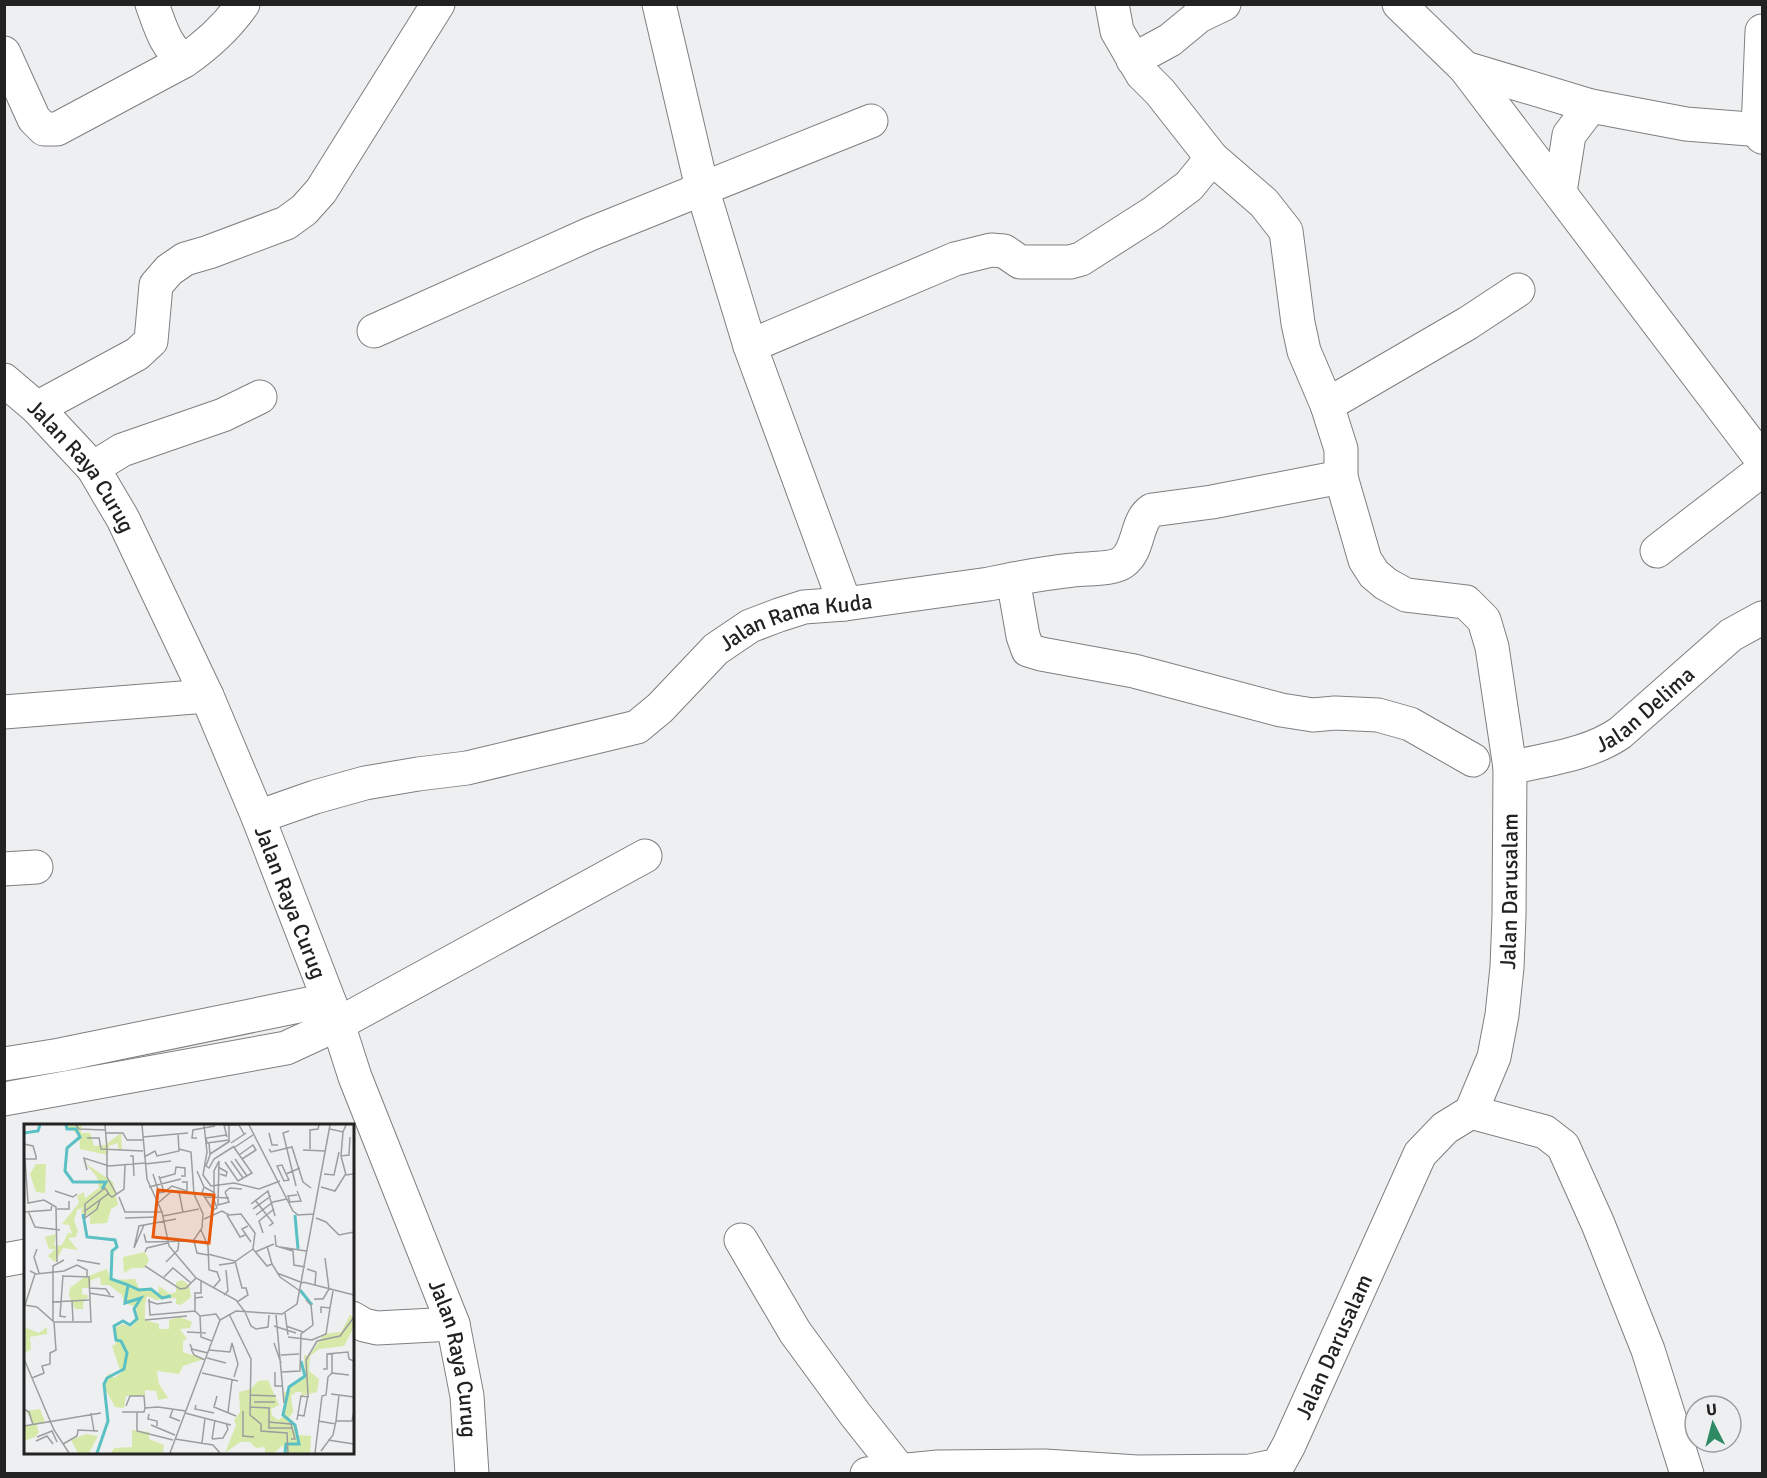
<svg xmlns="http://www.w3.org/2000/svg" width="1767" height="1478" font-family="Signika,sans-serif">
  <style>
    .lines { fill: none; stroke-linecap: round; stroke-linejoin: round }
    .minor-casing { stroke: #7e7f80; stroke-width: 35 }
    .secondary-casing { stroke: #7e7f80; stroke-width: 35 }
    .minor { stroke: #fff; stroke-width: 33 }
    .secondary { stroke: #fff; stroke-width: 33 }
    .labels { text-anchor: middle; stroke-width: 4.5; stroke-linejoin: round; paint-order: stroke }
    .street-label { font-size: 22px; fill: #222; stroke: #eeeff0 }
    .inset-river { fill: none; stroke: #5ac0c4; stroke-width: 3 }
    .inset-road { fill: none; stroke: #9c9d9e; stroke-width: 1.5 }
    .view { fill: #e8590c; fill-opacity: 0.15; stroke: #e8590c; stroke-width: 3 }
    .inset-edge { fill: none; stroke: #222; stroke-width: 3 }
  </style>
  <rect width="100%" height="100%" fill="#eeeff0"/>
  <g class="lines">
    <defs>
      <g id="minor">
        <path d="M152 4C160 26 165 46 184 61 207 45 227 27 243 4"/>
        <path d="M659 4 702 188 750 346 845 604"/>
        <path d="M1399 4 1465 68 1762 460"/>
        <path d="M1762 31 1758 130 1762 137"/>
        <path d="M4 53 34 119 44 129H57L184 61"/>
        <path d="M1133 60 1170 40 1199 16 1224 4"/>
        <path d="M1465 68 1591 106 1686 124 1762 130"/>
        <path d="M1560 192 1569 135 1591 106"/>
        <path d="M374 331 590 234 871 121"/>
        <path d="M750 346 955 259 991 250 1004 251 1020 262H1070L1081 259 1153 213 1189 186 1212 158"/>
        <path d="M1327 405 1468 323 1518 290"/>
        <path d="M37 408 137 354 151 341 156 285 169 270 185 259 209 252 286 223 304 210 321 191 438 4"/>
        <path d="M93 468 122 450 223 415 260 397"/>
        <path d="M1657 551 1762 470"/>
        <path d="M1013 579 1023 636 1028 650 1041 654 1134 671 1281 710 1313 715 1335 713 1378 715 1410 724 1473 760"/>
        <path d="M4 712 207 696"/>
        <path id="s1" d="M1510 768C1547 759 1588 755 1620 733L1731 635 1762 618"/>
        <path id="s2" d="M258 817 315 797 365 783 418 774 467 768 637 727 660 708 716 649 750 626 779 615 804 607 845 604 989 584C1017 578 1045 573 1073 570 1086 568 1113 570 1123 562 1140 550 1135 521 1152 510L1212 502 1341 477"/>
        <path d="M4 869 36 867"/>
        <path d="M4 1064 60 1055 328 1000"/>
        <path d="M4 1099 286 1048 338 1024 645 856"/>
        <path d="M1471 1112 1545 1132 1563 1146 1598 1224 1648 1350 1687 1474"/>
        <path d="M741 1240 795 1332 855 1414 901 1472"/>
        <path d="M4 1260 26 1256"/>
        <path d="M352 1318 364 1325 377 1328 453 1324"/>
        <path id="s3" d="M867 1474 938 1467 1045 1466 1137 1472 1250 1471 1278 1465 1289 1445 1420 1154 1445 1128 1471 1112 1494 1057 1502 1015 1507 967 1509 916 1510 768 1492 647 1484 620 1466 602 1406 595 1386 584 1374 574 1365 560 1341 477V449L1327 405 1304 351 1298 323 1286 231 1264 203 1212 158 1160 92 1142 74 1117 31 1112 4"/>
      </g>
      <g id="secondary">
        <path id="s4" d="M4 380 37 408 93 468 123 519 207 696 258 817 338 1024 355 1077 453 1324 467 1396 472 1474"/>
      </g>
    </defs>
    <use href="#minor" class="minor-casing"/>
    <use href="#secondary" class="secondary-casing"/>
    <use href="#minor" class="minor"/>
    <use href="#secondary" class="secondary"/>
  </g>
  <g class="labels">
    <g class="street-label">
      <text dy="8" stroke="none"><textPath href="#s4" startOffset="117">Jalan Raya Curug</textPath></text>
      <text dy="8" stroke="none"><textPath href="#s2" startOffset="588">Jalan Rama Kuda</textPath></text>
      <text dy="8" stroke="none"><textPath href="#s1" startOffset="150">Jalan Delima</textPath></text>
      <text dy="8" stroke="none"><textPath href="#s3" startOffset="1047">Jalan Darusalam</textPath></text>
      <text dy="8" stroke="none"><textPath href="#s4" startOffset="603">Jalan Raya Curug</textPath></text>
      <text dy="8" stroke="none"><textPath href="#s3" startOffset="543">Jalan Darusalam</textPath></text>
      <text dy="8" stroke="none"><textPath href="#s4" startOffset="1089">Jalan Raya Curug</textPath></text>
    </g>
  </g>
  <g transform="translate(24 1124)">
    <rect width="330" height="330" fill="#eeeff0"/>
    <path d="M41 1H58L57 9H66L70 22 81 21 97 9 98 25H94V19L85 22 84 31 56 25 55 11ZM61 39 89 58 94 81 87 85 83 99 66 100V92L57 89 58 84 53 86 50 97 54 107 52 113 44 114 54 126 39 124 31 138 24 132 31 125H25L21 113 32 110 30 122 38 121 44 109H48L45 101 38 100 55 79 53 72 60 68 61 74 75 64 73 53ZM12 40H22L21 69 12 68 6 50ZM121 128 125 136 121 144H108L100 149 99 133ZM83 145 87 156 111 155 115 164H128L134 170 135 162 146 170 152 168V158L158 156 165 161 167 173 157 181 152 180V174L132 176 123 172 121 181V196L135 200V205H145V196L156 193 168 198 166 204 156 205 163 215 159 217V228L180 235 159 242 155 250 133 247 135 260 144 274 134 276 132 267 121 266V272H102L100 284 91 283 79 261 85 249 90 254 97 249 88 222 92 220 89 204 99 200 107 203 114 196 112 183 100 179 98 171 85 161H77L76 153 67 156 66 164H58V170L66 172 60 176 59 185H51L45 171 46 164 59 154ZM326 191 330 193V203L320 222 295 225 286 232 285 247 295 255 293 268 277 272 278 268H272L267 272 269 288 264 295 270 298 274 311 287 312 286 329H261L259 321 250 329H241V323L232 324 226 318H216L201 329 212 301 210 296 216 288 215 268 227 265 234 257 244 256 255 281 247 285 248 291 254 296 259 293 260 269 281 253 280 231 285 232 300 210 317 208ZM0 203 15 209 23 203V210L6 213 7 226 0 229ZM16 285 21 298 12 300 15 308 11 313 0 317V302L10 301 2 287ZM108 306 125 308V315L140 321 139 329H87L90 324 108 323ZM62 310 74 312 65 329H54L47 316Z" fill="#d7e9a9"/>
    <path class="inset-river" d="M42 1 43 5H52L56 13 43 24 41 47 49 58H82L78 65M0 9 14 7 16 1M59 90 63 113 91 116 93 123 88 127 87 155 104 161 101 179 117 174 110 185 113 195 106 201 99 197 90 202 92 216 97 217 103 229 100 245 83 254 80 260 84 297 73 329M271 91 274 125M104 161 115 166 127 165 138 174 147 172M276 166 288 181M261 329 262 320H275L271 301 259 291 265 263 281 252 277 237"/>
    <path class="inset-road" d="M52 1 55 5 81 6M81 1 83 25M118 1 123 55 138 88 145 122 172 154 212 176 221 188M180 1 183 28 179 51 187 62 210 59 235 65 256 57M225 1 269 87 274 91 290 90M306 5 319 8 322 1M265 7 259 9 272 62M319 8 317 32 325 31 326 13M81 9H99L103 16H119M245 9 248 21H254M202 11 182 14 183 19 205 16V1M119 13 164 9M203 13 200 1H215L220 10M63 14H75L77 25 119 27M173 14H168L169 6 191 2M185 19 186 31 182 42 185 44 190 35 209 23M207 19 222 9M0 20 9 22 12 32V35H0M211 23 229 11M83 25V53L93 71M245 25 247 28 268 23 279 58 287 64M286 25V6L294 5 295 1M279 26 301 27M186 30 206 17M215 31 229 21 232 26 218 35M106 32H109L110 52M317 32 322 51M120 33 131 27 133 32 155 27 154 9M1 35 4 79 20 76 32 83 33 138M211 35 223 52M207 37 219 54M201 38 214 57 228 49 209 22 212 26M121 40 147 37M194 43 203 48 202 52 196 50M63 46 60 34 85 42 121 39M173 47 180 63 191 69M129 50 135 69 140 68M262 50 258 41 253 42 260 57 265 56 262 50 276 44M300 50 310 51 315 28M135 52 140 68 148 62 163 67V58H158M136 54 151 50 152 43 161 44V52H157M125 63 157 55M180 63 178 69 189 86 193 84 190 76V47L195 37 194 81 205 78 201 68M297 63 311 67 321 51 330 50M31 67 49 73 53 70M273 67 277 77 266 78 264 72 273 71M155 68 159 88M201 68 206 64 218 65M95 73 101 88H138M181 73 205 74M76 76 73 85 61 94V80L81 64 85 70M231 76 249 99 245 102M134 79 149 66M227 80 244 67 251 92M33 85H45V77M229 85 247 72M4 87 11 103 36 106M61 87 84 70 88 73 100 65 101 41M0 88 27 86 28 80M203 91 216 113 221 111M232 91 249 78 263 75M139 92 175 85M101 94 132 93M292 94 302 98 315 111 330 108M180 95 198 87 205 91 217 90 231 109 229 125 243 142 248 140 256 153 276 167M224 102 218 105 227 118M177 106 184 122 185 146 193 148 196 156 190 163M239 109 235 97 250 85M120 110 122 118 169 117 178 104 179 90 170 70 167 28 155 25M251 111 252 122 269 127 270 141 281 143M170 117 173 129 184 131M243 122 248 140M256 123 282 127M110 124 115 102 152 95M110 124 120 101M13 125 10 133 15 149M121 128 123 124 144 119M231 128 250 120M184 130 211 137 218 164H222L224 171 213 178M53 136 76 140M142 138 154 126 155 115M195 141 209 139 229 125M121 142 156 165 162 164 172 154M283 145 292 148 291 161M6 147 12 150 40 147 53 141 63 146V152M253 149 279 159M39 151 36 192 42 193M140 153 149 144 167 159M279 158 330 171M66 164 82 165 86 171M65 169 90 173M200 171 204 167 202 146M171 174V169H177V157M125 175 126 191 171 187 176 192 192 190 196 196M290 175H299L305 165 301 134M48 177 49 197M124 177 133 180 148 178M28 178 65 176M0 181 13 183 30 198H67L65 153 39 152M1 181 11 150M171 187V174L179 173M221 188 227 202 232 205 244 203 245 191M261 189 264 211M297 189V183L306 184 309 167M205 190 227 235 226 291 237 300V307L263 309 264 329M252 191 260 279M176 192 177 213 188 217M121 196 163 192M29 197V142L40 136M250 202 272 209M262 202 279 208M163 208 182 209M264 213 288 216 302 210 306 184M250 219 257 239M166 220 168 225 184 229M167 225 170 231 181 236M185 226 206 228 208 219 214 240 210 253M308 230V249L325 251M257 231 275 230M183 234 202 239M0 235 30 306 45 329M299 245H303V230L324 228 325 235 330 237M251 248V262H258M258 248 276 247 277 210 289 201 287 181 282 176M178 249 214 257M8 254 20 249 18 242 26 240V229L32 226 30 198M307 270 330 273M226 271 252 272M193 272 190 283 212 292M230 278H251M172 281 171 285 190 289M102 282 106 272H120L121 284M226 283 246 284M245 284V304H268M0 285 5 288 9 301M149 285 146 293 156 297M219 287V312L230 313M98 288H120L121 284 134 283 162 287M113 288V307L149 316M204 288 208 256M67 289 70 307M161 289 207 301M125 290 124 295 133 297V302M274 291 280 292 284 271 282 236 293 217 316 212 330 193M273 296 277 272 285 273M294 297 312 300M312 297 315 271M244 298 267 300 271 315H267M127 301 151 311M0 302 77 289M13 313 28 307 33 318M151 315 189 321 196 329M188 315 199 314 204 305 202 299M188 315 191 296M304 316 330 320M12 317 23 312 29 320M178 319 181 294M39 320 53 312 54 306 74 307M297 327 309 311 312 297H328L330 287M146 329 196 196 212 187 258 190 273 180 306 1M291 329 298 272 302 271 304 253 308 249"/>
    <path class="view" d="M134 66 190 71 185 119 129 113Z"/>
    <rect width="330" height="330" class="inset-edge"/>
  </g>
  <rect width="1767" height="1478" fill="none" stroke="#222222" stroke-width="12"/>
  <g transform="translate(1713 1424) rotate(354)"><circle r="28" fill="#eeeff0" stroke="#9c9d9e" stroke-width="1.5"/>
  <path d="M0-4.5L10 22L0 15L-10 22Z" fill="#2d8a62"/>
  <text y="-9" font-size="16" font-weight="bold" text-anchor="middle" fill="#222222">U</text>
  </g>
</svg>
